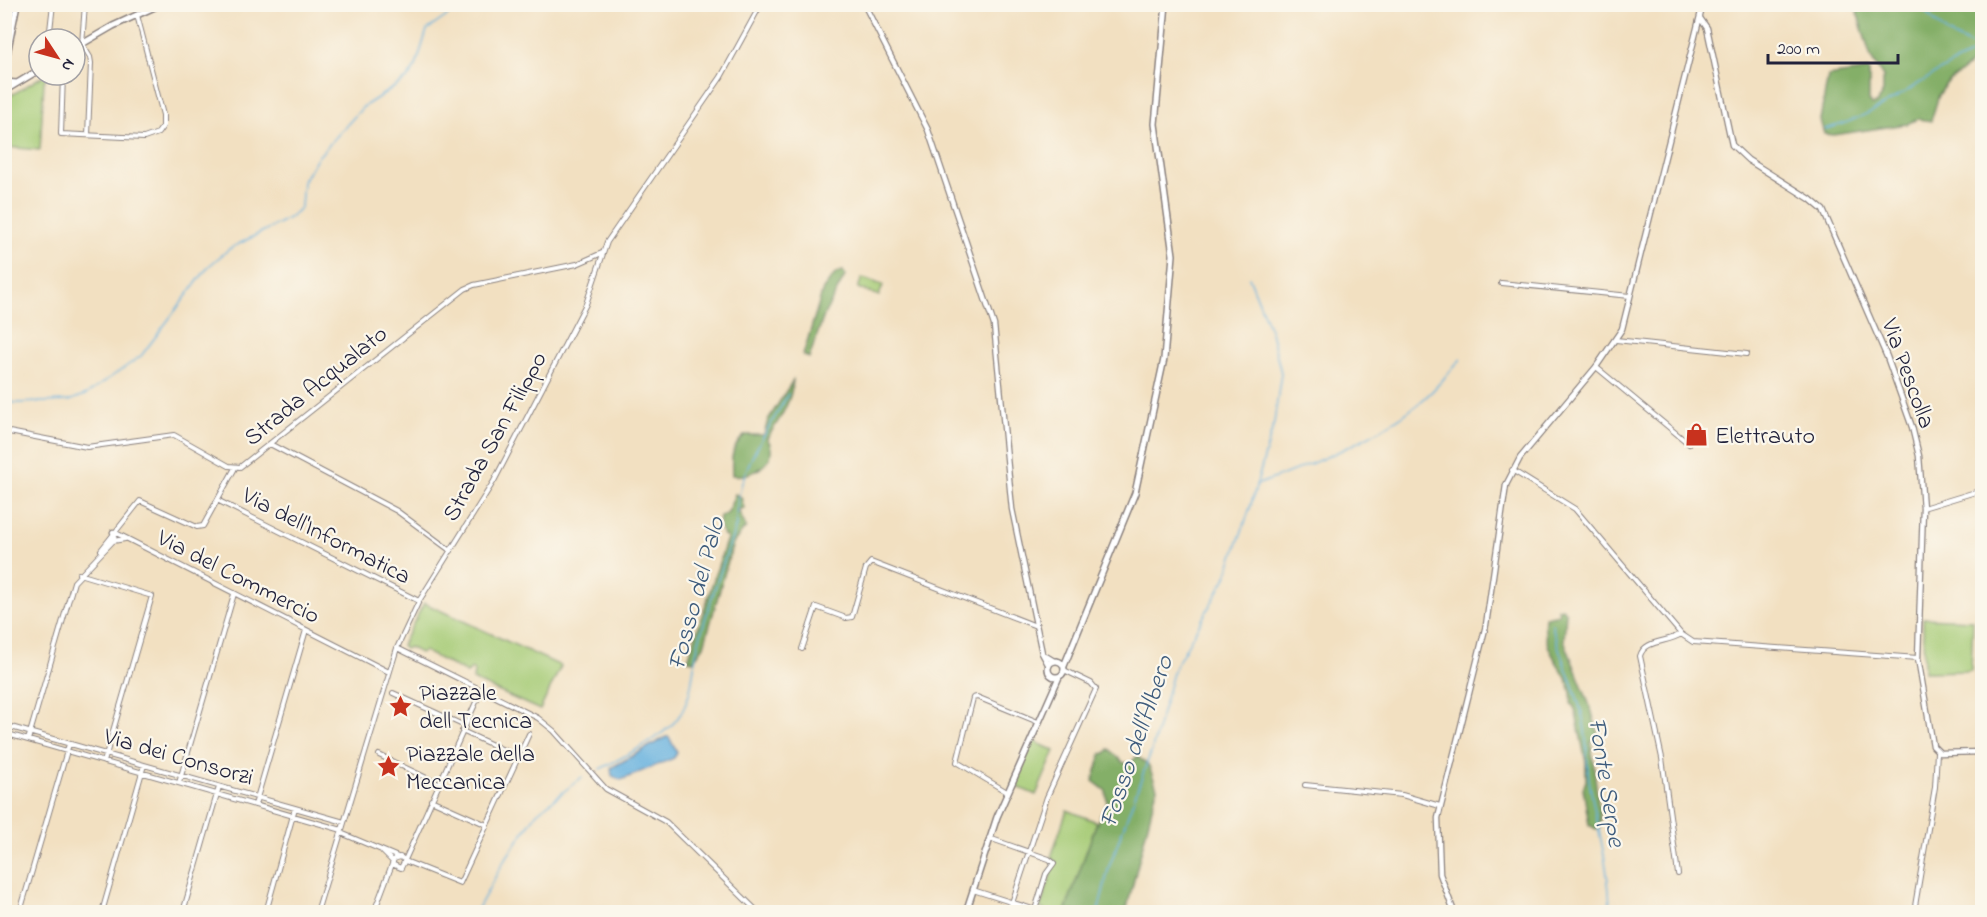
<svg xmlns="http://www.w3.org/2000/svg" width="1987" height="917" font-family="'Indie Flower',sans-serif">
  <style>
    .green { fill: #a6cb76; stroke: #647658; stroke-width: 1.5 }
    .forest { fill: #84af67; stroke: #536851; stroke-width: 1.5 }
    .water { fill: #66b1de; stroke: #446a8c; stroke-width: 1.5 }
    .lines { fill: none; stroke-linecap: round; stroke-linejoin: round }
    .stream { stroke: #66b1de; stroke-width: 1.5 }
    .minor-casing { stroke: #8a817e; stroke-width: 6 }
    .tertiary-casing { stroke: #8a817e; stroke-width: 7 }
    .secondary-casing { stroke: #8a817e; stroke-width: 8 }
    .minor { stroke: #fff; stroke-width: 4 }
    .tertiary { stroke: #fff; stroke-width: 4.5 }
    .secondary { stroke: #fff; stroke-width: 5 }
    .labels { text-anchor: middle; stroke-width: 4.5; stroke-linejoin: round; paint-order: stroke }
    .street-label { font-size: 24px; fill: #22223b; stroke: #fbf7ec }
    .poi-label { font-size: 24px; fill: #22223b; stroke: #fbf7ec; text-anchor: start }
    .water-label { font-size: 26px; font-style: italic; fill: #3d5b7c; stroke: #fbf7ec }
  </style>
  <rect width="100%" height="100%" fill="#fbf7ec"/>
  <filter id="ink" filterUnits="userSpaceOnUse"><feTurbulence type="fractalNoise" baseFrequency=".0167" numOctaves="2"/><feDisplacementMap in="SourceGraphic" scale="12" xChannelSelector="R" yChannelSelector="G"/><feConvolveMatrix kernelMatrix="1 2 1 2 8 2 1 2 1" color-interpolation-filters="sRGB"/></filter>
  <filter id="wash" filterUnits="userSpaceOnUse"><feTurbulence type="fractalNoise" baseFrequency=".008" numOctaves="4" result="noise"/><feDisplacementMap in="SourceGraphic" scale="24" xChannelSelector="R" yChannelSelector="G"/><feGaussianBlur stdDeviation="1.35" result="paint"/><feColorMatrix in="noise" values="0 0 0 0 0 0 0 0 0 0 0 0 0 0 0 0 0 1.4 0 .05"/><feComposite in="paint" operator="in"/></filter>
  <g filter="url(#wash)">
    <rect width="100%" height="100%" fill="#f2e0c1"/>
    <path class="green" d="M44 75H47L44 82 40 150 5 147V96L10 92 12 95Z
      M862 278 883 285 879 296 858 288Z
      M424 603 561 666 540 710 473 680 474 670 472 669 467 673 424 651 420 653 409 647 405 649 402 645Z
      M1923 618 1973 620 1971 671 1924 672Z
      M1033 741 1055 751 1036 795 1013 785Z
      M1067 810 1097 822 1065 912H1047L1037 906 1041 905 1051 874 1048 875 1056 862 1051 857Z"/>
    <path class="forest" d="M1855 5H1970L1982 12V55L1945 85 1939 95 1931 121 1917 119 1907 124 1834 135 1824 134 1820 120 1828 76 1869 70V101L1872 105 1876 104 1883 92V77L1871 58Z
      M843 271 845 276 825 313 809 358 803 355 823 289 836 273Z
      M793 380C792 401 779 421 767 438 782 462 752 478 732 475 731 458 731 447 745 435H764L768 420Z
      M735 494 741 497 744 508 738 510 746 527 733 543 704 646 693 661 688 660 727 538C720 533 718 526 720 516L727 514Z
      M1562 608 1566 612 1564 640 1591 709 1598 734 1591 743 1601 827 1596 829 1589 825 1583 788 1586 781V762L1575 709 1571 703C1575 682 1554 664 1548 645 1545 637 1544 626 1545 617L1559 614 1558 609Z
      M1109 749 1124 763H1131L1137 756 1149 766 1157 788 1126 912H1065L1097 822 1107 803 1106 791 1093 781 1101 754 1106 753Z"/>
    <path class="water" d="M666 737H669L677 753 674 758 621 780 612 776 611 768Z"/>
    <g class="lines">
      <path class="stream" d="M1917 4 1948 34 1982 50
        M1825 129C1884 115 1926 72 1981 50
        M4 400 15 403 69 401 87 394 141 356 209 266 229 249 291 217 301 207 303 181 317 158 363 107 407 79 416 66 427 30 464 4
        M1256 485C1309 466 1386 435 1427 396 1439 385 1450 371 1461 359
        M1552 624C1558 654 1573 681 1581 711 1588 734 1586 757 1589 780 1596 823 1610 868 1610 912
        M600 769C620 759 664 737 677 719 693 699 692 672 697 649 707 607 723 566 736 525 736 469 763 441 788 394
        M476 912 504 861 537 813 582 777
        M1098 912 1109 867 1152 749 1174 669 1225 579 1250 508 1274 423 1281 373 1271 332 1249 277"/>
    </g>
  </g>
  <g filter="url(#ink)">
    <g class="lines">
      <defs>
        <path id="minor" d="M85 4 82 44 90 57 91 63 88 135
          M49 39 53 4
          M63 75 61 134 144 138 158 133 163 126V115L137 15
          M1501 283 1630 296
          M1616 340 1747 354
          M1596 367 1689 444
          M4 431 87 447 174 435 229 466 240 467 465 289 474 285 577 264 602 253
          M270 444 397 511 451 551
          M1512 470 1575 509 1681 634 1693 642 1918 658
          M219 501 419 601
          M1923 508 1982 490
          M113 541 116 533 389 672
          M101 550 140 501 197 527 203 526 235 468
          M79 574 152 596 104 762
          M397 648 538 718 554 731 606 789 666 822 758 912
          M802 649 816 607 846 618 852 617 866 568 871 562 1036 626
          M393 693 465 726
          M4 725 344 822
          M462 731 519 757
          M4 733 342 830
          M28 740 74 582 113 541 125 539
          M379 755 439 784
          M179 783 234 594
          M1305 785 1402 795 1440 806
          M1007 792 957 762 973 698 977 697 1038 722
          M431 800 487 825
          M255 805 306 630
          M341 833 398 857
          M989 838 1049 859 1054 863 1046 874 1035 910
          M382 851 393 862
          M405 860 481 691
          M405 861 460 883 529 734
          M1678 874 1662 758 1640 656C1645 639 1668 643 1681 634
          M973 890 1042 912
          M20 912 69 744
          M102 912 144 765
          M183 912 219 787
          M266 912 295 808
          M317 912 397 648 419 601 494 481 586 304 607 242 721 77 761 4
          M374 912 394 859 400 857 405 860 401 868 394 865
          M1009 912 1047 797 1096 689 1091 683 1064 670
          M1914 912 1935 787 1937 752"/>
        <path id="tertiary" d="M864 4 928 130 994 325 1012 509 1042 653 1049 666
          M1700 18 1707 28 1732 145 1748 160 1810 199 1823 210 1887 357 1912 427 1919 456 1923 508 1918 658 1933 746 1940 753 1982 752
          M113 532 116 533
          M1044 655 1054 661
          M1454 912 1440 874 1438 818 1486 625 1506 485 1520 458 1596 367 1622 329 1703 4"/>
        <path id="secondary" d="M75 48 113 26 161 4
          M4 69 17 4
          M4 82 17 83
          M4 91 39 70
          M1048 669a8 8 0 1 1 16 0a8 8 0 1 1-16 0Z
          M1064 666 1135 493 1164 359 1173 255 1155 124 1166 4
          M966 912 997 817 1059 677"/>
      </defs>
      <use href="#minor" class="minor-casing"/>
      <use href="#tertiary" class="tertiary-casing"/>
      <use href="#secondary" class="secondary-casing"/>
      <use href="#minor" class="minor"/>
      <use href="#tertiary" class="tertiary"/>
      <use href="#secondary" class="secondary"/>
    </g>
  </g>
  <defs>
    <symbol id="shop-bare" viewBox="-9 -9 18 18"><path d="M-5-2.5h2.3a2.7 3.5 0 0 1 5.4 0H5L5.5 6h-11ZM-1.5-2.5h3a1.5 2.3 0 0 0-3 0Z" fill="#c8321e" stroke="#fbf7ec" stroke-width="2.5" paint-order="stroke"/></symbol>
    <symbol id="sight-bare" viewBox="-9 -9 18 18"><path d="M0-6L1.8-2.2L6-1.7L2.9 1.2L3.7 5.4L0 3.3L-3.7 5.4L-2.9 1.2L-6-1.7L-1.8-2.2Z" fill="#c8321e" stroke="#fbf7ec" stroke-width="2.5" paint-order="stroke"/></symbol>
  </defs>
  <g fill-rule="evenodd">
    <use href="#shop-bare" x="1680" y="418" width="33" height="33"/>
    <use href="#sight-bare" x="384" y="690" width="33" height="33"/>
    <use href="#sight-bare" x="372" y="750" width="33" height="33"/>
  </g>
  <g class="labels">
    <g class="street-label">
      <text transform="translate(1909 373) rotate(70)" y="8">Via Pescolla</text>
      <text transform="translate(315 385) rotate(-39)" y="8">Strada Acqualato</text>
      <text transform="translate(494 436) rotate(-61)" y="8">Strada San Filippo</text>
      <text transform="translate(327 535) rotate(27)" y="8">Via dell'Informatica</text>
      <text transform="translate(239 576) rotate(27)" y="8">Via del Commercio</text>
      <text transform="translate(179 756) rotate(16)" y="8">Via dei Consorzi</text>
    </g>
    <g class="poi-label">
      <text x="1715" y="443">Elettrauto</text>
      <text x="419" y="700">Piazzale<tspan x="419" dy="28">dell Tecnica</tspan></text>
      <text x="406" y="761">Piazzale della<tspan x="406" dy="28">Meccanica</tspan></text>
    </g>
    <g class="water-label">
      <text transform="translate(695 593) rotate(-75)" y="9">Fosso del Palo</text>
      <text transform="translate(1135 741) rotate(-71)" y="9">Fosso dell'Albero</text>
      <text transform="translate(1608 782) rotate(81)" y="9">Fonte Serpe</text>
    </g>
  </g>
  <rect width="1987" height="917" fill="none" stroke="#fbf7ec" stroke-width="24"/>
  <g transform="translate(57 57) rotate(126)"><circle r="28" fill="#fbf7ec" stroke="#a4a2a5" stroke-width="1.5"/>
  <path d="M0-4.5L10 22L0 15L-10 22Z" fill="#c8321e"/>
  <text y="-9" font-size="16" font-weight="bold" text-anchor="middle" fill="#22223b">N</text>
  </g>
  <path d="M1768 54v9h130v-9" fill="none" stroke="#22223b" stroke-width="3"/>
  <text x="1777" y="54" font-size="18" fill="#22223b" stroke="#fbf7ec" stroke-width="4.5" paint-order="stroke">200 m</text>
</svg>
